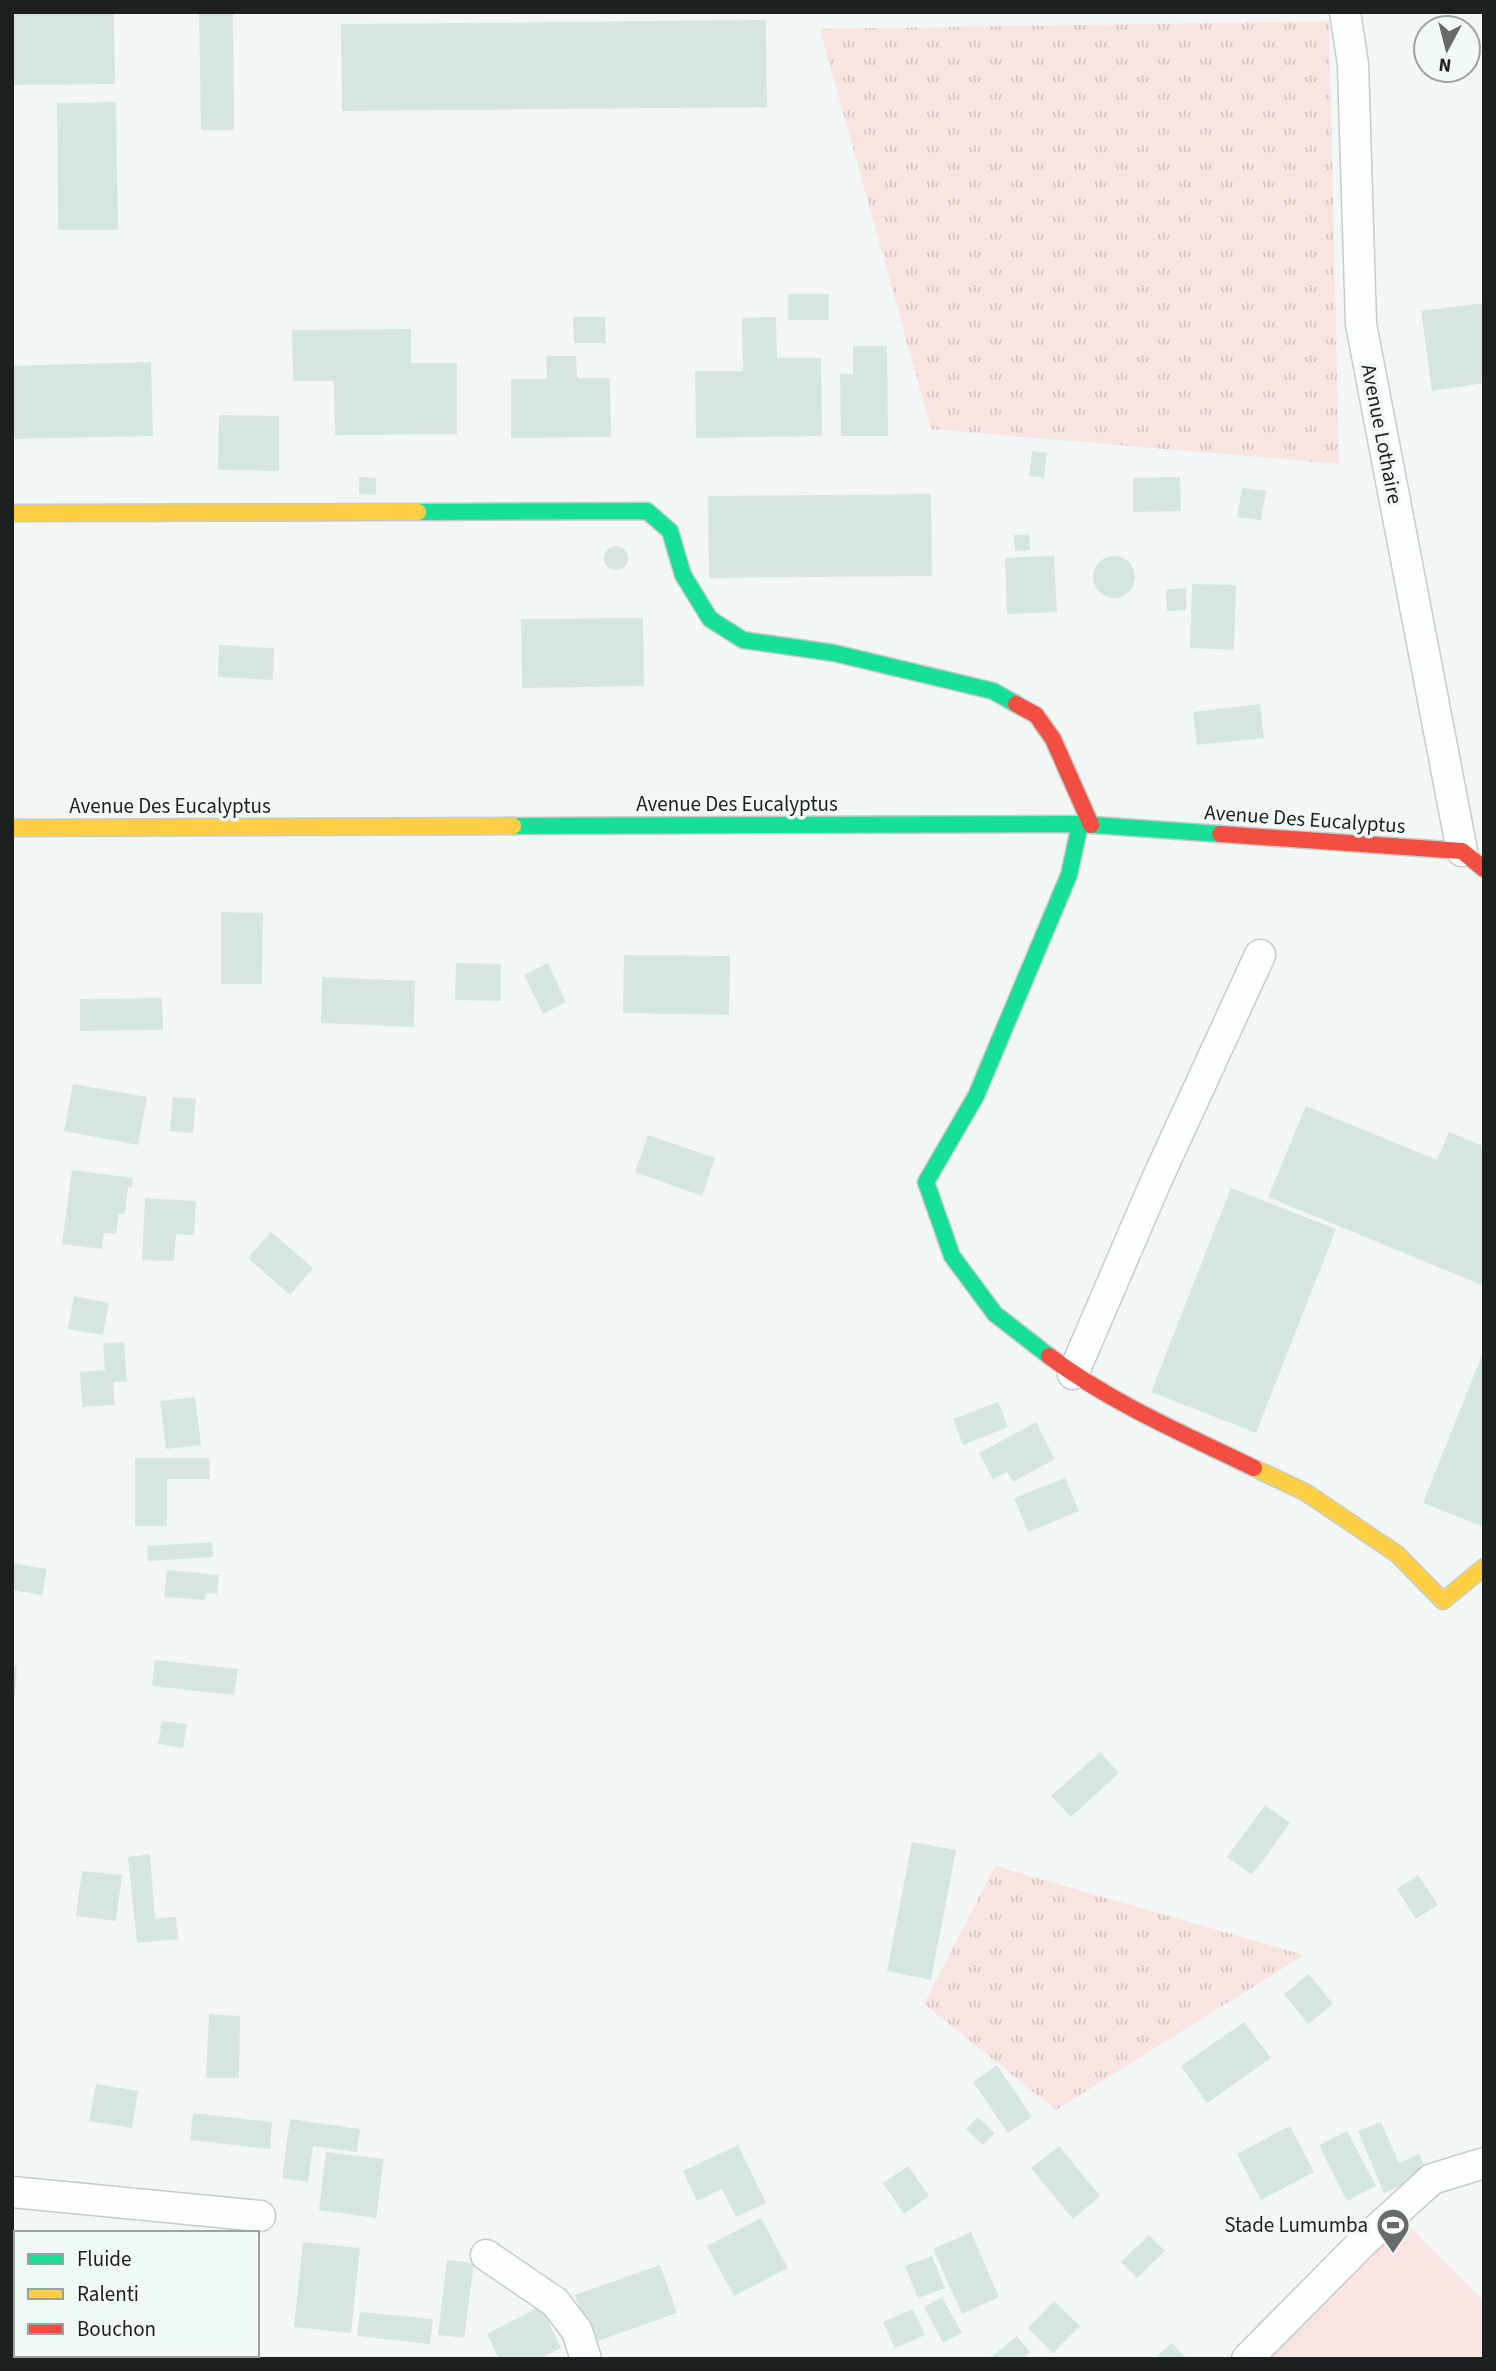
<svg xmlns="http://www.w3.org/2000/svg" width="1496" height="2371" font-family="'Source Sans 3',sans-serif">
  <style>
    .park { fill: url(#park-tufts) }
    .garden { fill: #f8e5e1 }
    .building { fill: #d5e6e2 }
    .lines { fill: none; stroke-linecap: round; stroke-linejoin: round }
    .street-casing { stroke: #c7cbca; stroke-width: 33 }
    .fast-casing { stroke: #c7cbca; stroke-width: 19 }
    .slow-casing { stroke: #c7cbca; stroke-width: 19 }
    .jam-casing { stroke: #c7cbca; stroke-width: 19 }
    .street { stroke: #fdfefe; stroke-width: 30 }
    .fast { stroke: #16e098; stroke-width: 16 }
    .slow { stroke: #ffcf43; stroke-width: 16 }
    .jam { stroke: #f24e42; stroke-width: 16 }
    .labels { text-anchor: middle; stroke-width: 7; stroke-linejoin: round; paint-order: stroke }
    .street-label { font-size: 21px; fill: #1c201f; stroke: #f0f9f7 }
    .poi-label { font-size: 21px; fill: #1c201f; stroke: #f0f9f7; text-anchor: end }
  </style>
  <defs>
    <pattern id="park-tufts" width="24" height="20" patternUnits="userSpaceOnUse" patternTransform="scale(1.75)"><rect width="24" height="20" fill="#f8e5e1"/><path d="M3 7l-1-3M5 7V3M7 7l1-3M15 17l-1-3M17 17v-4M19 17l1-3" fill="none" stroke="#d4c4c1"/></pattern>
  </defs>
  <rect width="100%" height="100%" fill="#f2f7f6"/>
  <path class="park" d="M1329 21 1339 464 931 429 820 29Z
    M995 1866 1304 1955 1056 2110 924 2004Z"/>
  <path class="garden" d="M1393 2210 1484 2301V2359H1241Z"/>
  <path class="building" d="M12 12H114L115 84 12 85Z
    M199 12H233L234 130H201Z
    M766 20 767 107 342 111 341 24Z
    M116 102 118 230H58L57 103Z
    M788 294H829V320H788Z
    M1484 303V383L1432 391 1421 311Z
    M573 317H605L606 343H574Z
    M776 317 777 358H821L822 436 696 438 695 371H743L742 318Z
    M411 329V363H457V434L335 435 334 381H293L292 330Z
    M853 346H887L888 436H841L840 374H853Z
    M546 356H576L577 378H610L611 437 511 438V379H547Z
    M151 362 153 436 12 439V366Z
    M219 415 279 416V471L218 470Z
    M1032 451 1047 453 1044 478 1029 476Z
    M359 477 376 478V495L359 494Z
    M1180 477 1181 511 1133 512V478Z
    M1242 488 1266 491 1261 520 1237 517Z
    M931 494 932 576 709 578 708 496Z
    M1029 534 1030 550 1015 551 1014 535Z
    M604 558a12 12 0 1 1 24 0a12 12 0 1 1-24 0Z
    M1093 577a21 21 0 1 1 42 0a21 21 0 1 1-42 0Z
    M1054 556 1057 612 1007 614 1005 558Z
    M1192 584 1236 585 1234 650 1190 648Z
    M1186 588V610L1167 611 1166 590Z
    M643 618 644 686 522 688 521 619Z
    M219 645 274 648 273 680 218 677Z
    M1260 704 1264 738 1197 745 1193 712Z
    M221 912 263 913 262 984H221Z
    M624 955 730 956 729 1015 623 1013Z
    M456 963 501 964V1001L455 1000Z
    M548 963 566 1002 543 1014 524 975Z
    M322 977 415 981 414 1027 321 1023Z
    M162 998 163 1030 80 1031V999Z
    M73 1084 147 1097 138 1145 64 1131Z
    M173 1097 196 1099 193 1133 170 1131Z
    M1306 1106 1437 1160 1449 1132 1484 1146V1286L1268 1197Z
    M648 1135 715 1158 702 1196 635 1172Z
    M72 1170 133 1178 132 1188 128 1187 125 1214H119L116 1234 104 1233 102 1249 62 1244Z
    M1231 1188 1336 1229 1256 1433 1151 1392Z
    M145 1198 196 1201 194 1235 176 1234 174 1261 142 1260Z
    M271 1232 313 1268 290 1295 248 1258Z
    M74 1296 109 1303 103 1335 68 1329Z
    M124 1342 127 1382H113L115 1405 82 1407 80 1372 105 1370 103 1343Z
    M1484 1350V1527L1423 1503Z
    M195 1397 201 1445 166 1449 160 1401Z
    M998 1402 1008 1427 963 1445 953 1419Z
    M1036 1422 1055 1459 1013 1482 1007 1472 993 1479 979 1453Z
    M135 1458H209L210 1479H167V1526H135Z
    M1065 1478 1079 1511 1028 1532 1014 1498Z
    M212 1542 213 1557 148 1561 147 1546Z
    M12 1563 47 1569 42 1595 12 1590Z
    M167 1570 219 1575 217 1594 206 1593 205 1600 164 1597Z
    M155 1660 238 1669 234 1695 152 1686Z
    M12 1666H17L15 1697H12Z
    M162 1721 187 1724 183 1748 158 1744Z
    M1100 1752 1119 1773 1071 1817 1051 1796Z
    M1265 1805 1290 1823 1252 1875 1227 1857Z
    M912 1842 956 1850 931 1980 887 1971Z
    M150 1854 155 1919 176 1917 178 1939 137 1943 128 1857Z
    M82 1871 122 1875 116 1921 76 1916Z
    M1418 1875 1438 1905 1416 1919 1397 1889Z
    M1309 1974 1333 2004 1308 2024 1284 1994Z
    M209 2014 240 2016 239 2078H206Z
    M1244 2022 1271 2058 1207 2103 1181 2066Z
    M997 2065 1032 2117 1008 2133 973 2082Z
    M96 2084 138 2091 132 2128 89 2121Z
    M193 2113 272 2122 270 2149 190 2140Z
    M978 2117 995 2133 983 2145 966 2129Z
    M290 2119 360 2129 357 2152 313 2146 308 2182 282 2178Z
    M1381 2122 1399 2163 1419 2154 1428 2174 1384 2193 1358 2131Z
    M1290 2126 1314 2172 1261 2200 1237 2154Z
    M1347 2131 1376 2186 1347 2201 1319 2145Z
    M738 2145 766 2203 736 2217 722 2189 697 2201 683 2171Z
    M1059 2146 1100 2196 1073 2219 1031 2168Z
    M326 2152 384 2159 376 2218 319 2210Z
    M908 2166 929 2196 904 2214 883 2183Z
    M761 2218 788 2268 734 2296 707 2246Z
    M971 2232 999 2297 962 2314 933 2249Z
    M1149 2235 1165 2251 1137 2278 1121 2262Z
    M303 2242 360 2248 351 2333 294 2327Z
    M932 2256 945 2288 918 2298 905 2266Z
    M447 2260 474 2263 464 2338 438 2335Z
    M660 2265 677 2313 592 2343 575 2295Z
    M942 2297 962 2333 943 2343 924 2307Z
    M1054 2301 1080 2326 1053 2353 1028 2328Z
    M541 2306 561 2348 539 2359H499L487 2334Z
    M913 2309 925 2335 895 2348 883 2322Z
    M360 2312 433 2319 430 2344 357 2336Z
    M1017 2336 1030 2352 1022 2359H989Z
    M1172 2343 1186 2359H1162L1158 2355Z"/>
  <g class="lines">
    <defs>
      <path id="street" d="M1345 12 1353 64 1361 324 1462 851
        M1073 1374 1157 1179 1260 955
        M12 2192 260 2216
        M486 2255 555 2302 577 2331 586 2359
        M1247 2359 1364 2241 1432 2179 1484 2163"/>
      <path id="fast" d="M418 512 647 511 670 531 683 575 710 619 743 640 834 653 993 691 1016 704
        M513 826 1080 824 1220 834
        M1049 1356 995 1314 952 1256 926 1182 976 1096 1069 875 1080 824"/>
      <path id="slow" d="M12 513 418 512
        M12 828 513 826
        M1254 1468 1305 1492 1397 1554 1443 1601 1484 1567"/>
      <path id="jam" d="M1016 704 1036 715 1053 739 1091 825
        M1220 834 1462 851 1484 869
        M1049 1356C1111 1403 1184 1434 1254 1468"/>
    </defs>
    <use href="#street" class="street-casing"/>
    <use href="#fast" class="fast-casing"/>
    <use href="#slow" class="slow-casing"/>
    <use href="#jam" class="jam-casing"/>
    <use href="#street" class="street"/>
    <use href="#fast" class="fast"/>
    <use href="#slow" class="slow"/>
    <use href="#jam" class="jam"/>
  </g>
  <defs>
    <symbol id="stadium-pin" viewBox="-11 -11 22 30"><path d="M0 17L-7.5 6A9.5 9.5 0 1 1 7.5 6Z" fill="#676b6a" stroke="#f0f9f7"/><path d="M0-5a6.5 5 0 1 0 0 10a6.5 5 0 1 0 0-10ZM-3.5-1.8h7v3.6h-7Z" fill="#fff"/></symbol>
  </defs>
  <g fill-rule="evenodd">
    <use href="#stadium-pin" x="1374" y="2206" width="38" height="52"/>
  </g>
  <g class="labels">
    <g class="street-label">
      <text transform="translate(1382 434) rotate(79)" y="7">Avenue Lothaire</text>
      <text x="737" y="811">Avenue Des Eucalyptus</text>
      <text x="170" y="813">Avenue Des Eucalyptus</text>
      <text transform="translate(1305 819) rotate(4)" y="7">Avenue Des Eucalyptus</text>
    </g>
    <g class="poi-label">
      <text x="1368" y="2232">Stade Lumumba</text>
    </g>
  </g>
  <rect width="1496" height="2371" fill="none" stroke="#1c201f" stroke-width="28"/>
  <rect x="14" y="2231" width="245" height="126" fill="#f0f9f7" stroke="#9ba2a1" stroke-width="2"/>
  <rect x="28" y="2254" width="35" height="10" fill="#16e098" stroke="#9ba2a1" stroke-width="2"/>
  <text x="77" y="2266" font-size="21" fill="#1c201f">Fluide</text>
  <rect x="28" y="2289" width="35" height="10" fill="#ffcf43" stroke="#9ba2a1" stroke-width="2"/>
  <text x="77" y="2301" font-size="21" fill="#1c201f">Ralenti</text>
  <rect x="28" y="2324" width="35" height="10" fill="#f24e42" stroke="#9ba2a1" stroke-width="2"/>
  <text x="77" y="2336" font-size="21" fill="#1c201f">Bouchon</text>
  <g transform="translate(1447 49) rotate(187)"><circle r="33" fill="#f0f9f7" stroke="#9ba2a1" stroke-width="2"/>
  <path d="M0-5L12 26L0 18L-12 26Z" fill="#676b6a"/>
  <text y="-10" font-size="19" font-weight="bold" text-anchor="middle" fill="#1c201f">N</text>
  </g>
</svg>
